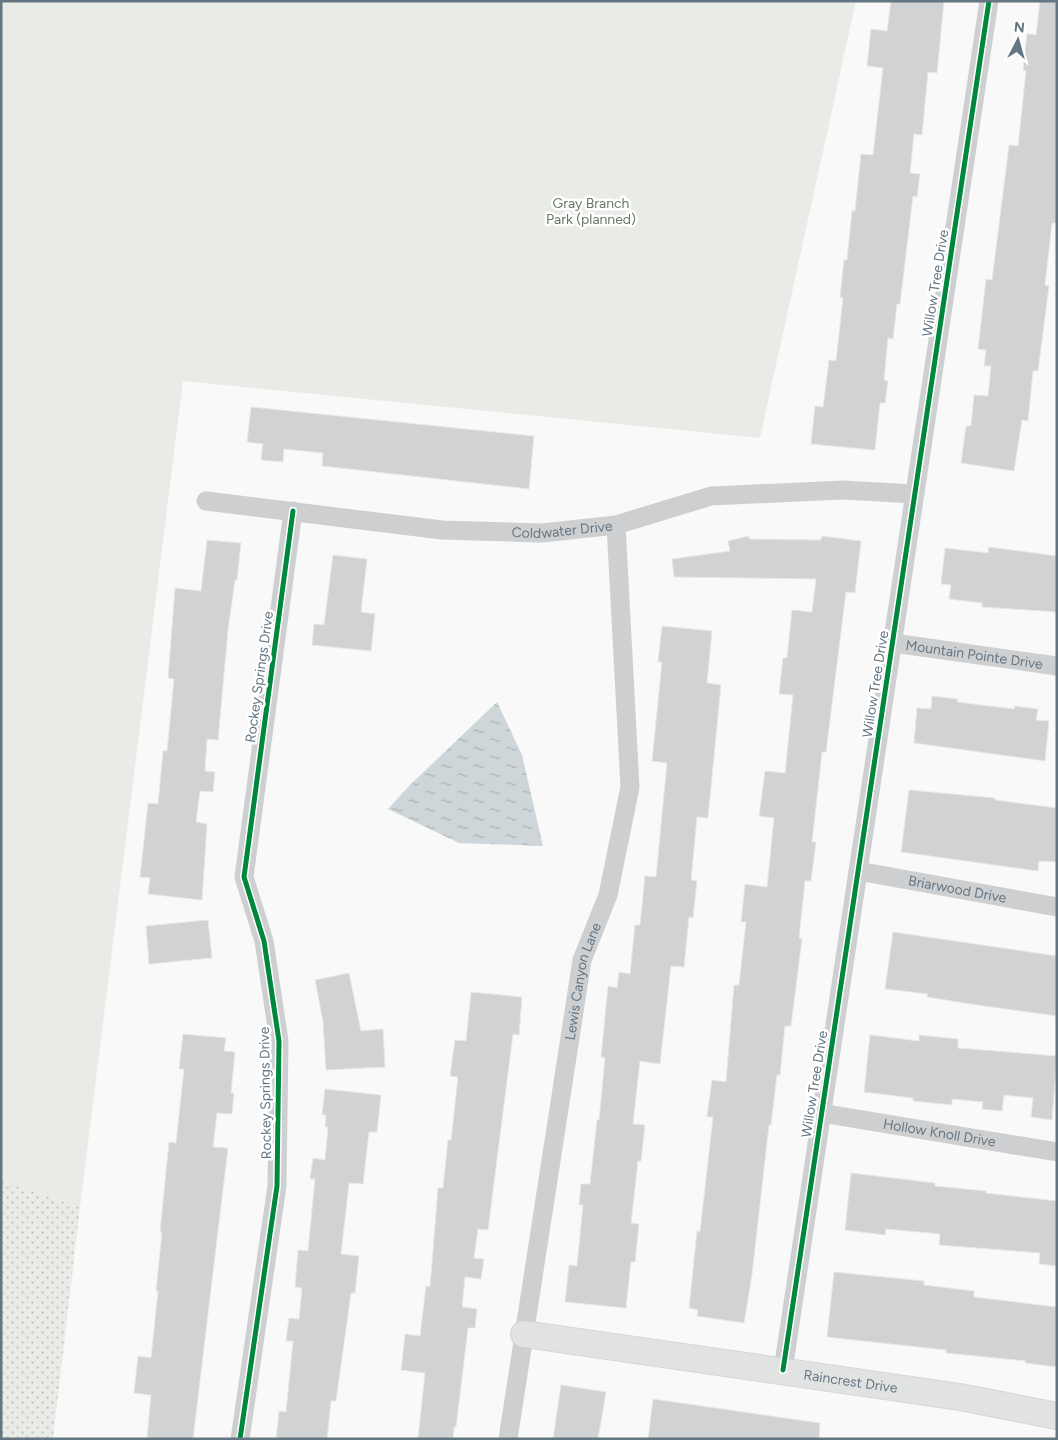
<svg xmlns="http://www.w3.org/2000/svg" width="1058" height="1440" font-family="Figtree,sans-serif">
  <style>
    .grass { fill: url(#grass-dots) }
    .park { fill: #e8ebe6 }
    .water { fill: url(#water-ripples) }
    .building { fill: #d0d2d3; stroke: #e8e8e8 }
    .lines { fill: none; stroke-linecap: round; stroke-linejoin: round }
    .secondary-casing { stroke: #d5d6d7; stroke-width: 28 }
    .street { stroke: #cecfd0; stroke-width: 19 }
    .secondary { stroke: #e1e2e2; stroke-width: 26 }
    .cycleway-casing { stroke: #fff; stroke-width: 8 }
    .cycleway { stroke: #00873e; stroke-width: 5 }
    .labels { text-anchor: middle; stroke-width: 5; stroke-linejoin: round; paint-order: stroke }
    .park-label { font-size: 14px; fill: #687a64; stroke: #fff }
    .street-label { font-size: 14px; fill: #657683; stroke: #fff }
  </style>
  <defs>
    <pattern id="grass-dots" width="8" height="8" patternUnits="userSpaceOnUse" patternTransform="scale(1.25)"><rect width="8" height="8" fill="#e8ebe6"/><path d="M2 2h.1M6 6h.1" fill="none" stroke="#c0c3c0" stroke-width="1.8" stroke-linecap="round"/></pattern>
    <pattern id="water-ripples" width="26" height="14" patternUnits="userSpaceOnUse" patternTransform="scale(1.25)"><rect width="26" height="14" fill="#ced6d9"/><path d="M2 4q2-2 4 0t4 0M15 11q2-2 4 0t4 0" fill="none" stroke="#abb2b5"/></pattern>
  </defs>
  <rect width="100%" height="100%" fill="#f9f9f9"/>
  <path class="grass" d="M1 1180 80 1207 53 1439H1Z"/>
  <path class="park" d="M1 1H856L760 438 183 381 80 1207 1 1180Z"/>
  <path class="water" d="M497 702 522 755 543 846 459 843 388 809 410 785Z"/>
  <path class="building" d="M891 1H944L937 73 928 72 922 135 914 134 910 173 920 174 917 197 913 196 900 304H897L893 339 888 338 884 380 888 381 885 403H880L875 450 811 444 815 406 823 407 829 360 836 361 843 298 840 297 844 260H847L852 211H855L861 154 873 155 883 68 867 66 871 29 887 31Z
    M1040 1H1057V223H1052L1045 285 1049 286 1038 371H1033L1028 421 1022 420 1014 471 961 463 966 426H971L974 395 988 396 991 366H984L986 350 978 349 986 279 992 280 1009 145 1018 146 1026 71 1023 70 1027 34 1036 35Z
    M251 407 534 436 529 489 322 466 323 453 284 449 283 462 261 460 263 444 247 442Z
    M749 536V539L821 540 822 536 861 541 855 593 846 592 826 752H822L812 842H816L811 881H805L799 938 802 939 791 1026H785L780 1075H777L771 1125H769L752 1275 744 1323 697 1316 698 1310 689 1308 697 1231 700 1232 713 1117H707L712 1080 726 1082 734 985H739L746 922H741L745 884 767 887 774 818 759 816 762 794 765 771 785 773 793 695 779 694 783 658H787L792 610 812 612 816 579 674 577 672 559 730 551 728 541Z
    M207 540 241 543 237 580H235L228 630 218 740 207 739 205 771 215 772 213 792 200 791 196 822 207 824 202 900 148 894 150 878 140 877 148 803 158 804 163 751H167L174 679 168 678 175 588 201 591Z
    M989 547 1057 556V612L982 607V603L949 599 951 585 941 584 945 548 988 553Z
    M333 555 367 559 361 612 375 614 371 651 312 645 314 624 324 625Z
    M662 626 712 631 707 683 721 685 708 818 697 817 691 880 697 881 693 918 689 917 684 967 671 966 660 1064 640 1061 633 1124 645 1125 641 1161H638L631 1223 639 1224 635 1262H631L626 1308 565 1302 569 1265 577 1266 583 1205H579L581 1184H590L597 1120H599L605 1058 601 1057 608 986 617 988 619 972 630 974 635 925H640L645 876 656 877 667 763 652 761 662 662H658Z
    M932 696 958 699 957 702 1014 709 1015 706 1038 709 1036 720 1049 721 1045 761 914 743 917 708 931 709Z
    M909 790 995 798V800L1057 808V862L1039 861 1038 871 901 852Z
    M208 920 212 958 149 964 146 926Z
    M893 932 1057 956V1016L977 1005 927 997 928 994 885 989Z
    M349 973 361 1031 383 1029 385 1067 326 1070 323 1022 315 980Z
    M471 992 522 997 519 1035 513 1034 488 1230 478 1229 474 1258 484 1259 481 1279 465 1277 462 1307 477 1309 475 1328H468L456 1427H454L453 1439H418L425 1373 401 1370 405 1334 420 1336 426 1286 430 1287 438 1188H443L448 1140H451L458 1077 450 1076 455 1040 466 1041Z
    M183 1034 226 1038 224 1051 235 1052 231 1093H234L232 1114 217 1113 213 1147 228 1148 193 1439H147L151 1395 134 1393 138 1356 151 1358 158 1291H156L162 1232H160L169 1142 176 1143 184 1069H179Z
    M870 1035 919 1041V1035L958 1039V1048L1057 1056 1052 1120 1031 1117 1033 1098 1004 1095 1002 1111 982 1109 983 1102 952 1099V1105L913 1101V1098L864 1092Z
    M325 1089 381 1095 377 1132H369L363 1184 349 1183 341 1254 359 1256 355 1293H351L336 1401H331L327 1439H276L279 1411 286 1412 293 1341H286L289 1318 299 1319 302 1288 295 1287 298 1250 308 1251 315 1179H310L313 1158 325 1160 328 1127H325L326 1115H322Z
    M851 1173 935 1183V1186L986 1191V1193L1057 1201V1266L1039 1264 1040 1253 939 1245 940 1234 886 1229 885 1235 845 1230Z
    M834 1272 924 1281V1285L974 1291V1297L1057 1307V1367L1025 1363 1026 1361 946 1353V1350L827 1337Z
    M561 1385 606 1392 598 1439H553Z
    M653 1399 820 1423 819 1439H648Z"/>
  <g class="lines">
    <defs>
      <g id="secondary">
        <path id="s6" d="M524 1334 960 1397 1057 1416"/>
      </g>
    </defs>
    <use href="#secondary" class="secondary-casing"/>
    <g class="street">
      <path id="s1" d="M206 501 442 530 542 533 616 525 711 496 843 490 915 494"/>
      <path id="s2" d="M893 643 1057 666"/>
      <path id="s3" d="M858 871 1057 907"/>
      <path id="s4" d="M821 1113 1057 1152"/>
      <path d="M783 1370 989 1"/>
      <path d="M240 1439 277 1186 279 1041 264 941 244 877 293 511"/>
      <path id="s5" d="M508 1439 582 960 608 895 630 787 616 525"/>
    </g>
    <use href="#secondary" class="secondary"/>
    <defs>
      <path id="cycleway" d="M783 1370 989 1
        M240 1439 277 1186 279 1041 264 941 244 877 293 511"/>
    </defs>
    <use href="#cycleway" class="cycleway-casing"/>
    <use href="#cycleway" class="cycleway"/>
  </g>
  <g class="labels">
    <g class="park-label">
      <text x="591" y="208">Gray Branch<tspan x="591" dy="16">Park (planned)</tspan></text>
    </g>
    <g class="street-label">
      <text transform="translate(935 283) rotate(-81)" y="5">Willow Tree Drive</text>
      <text dy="5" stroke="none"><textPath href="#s1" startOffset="358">Coldwater Drive</textPath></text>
      <text dy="5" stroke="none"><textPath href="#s2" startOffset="82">Mountain Pointe Drive</textPath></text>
      <text transform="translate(259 677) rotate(-82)" y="5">Rockey Springs Drive</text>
      <text transform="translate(875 684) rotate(-81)" y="5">Willow Tree Drive</text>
      <text dy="5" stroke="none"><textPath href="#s3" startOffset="101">Briarwood Drive</textPath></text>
      <text dy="5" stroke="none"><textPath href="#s5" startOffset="464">Lewis Canyon Lane</textPath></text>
      <text transform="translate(814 1084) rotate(-81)" y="5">Willow Tree Drive</text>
      <text transform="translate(265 1093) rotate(-91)" y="5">Rockey Springs Drive</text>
      <text dy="5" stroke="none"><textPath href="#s4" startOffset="120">Hollow Knoll Drive</textPath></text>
      <text dy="5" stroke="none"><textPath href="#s6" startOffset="330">Raincrest Drive</textPath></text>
    </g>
  </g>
  <rect width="1058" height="1440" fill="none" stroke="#657683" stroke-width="5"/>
  <g transform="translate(1018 40) rotate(6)" stroke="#ffffff" stroke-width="4" paint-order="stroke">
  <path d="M0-4L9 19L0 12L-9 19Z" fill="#657683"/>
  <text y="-8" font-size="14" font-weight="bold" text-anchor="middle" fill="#657683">N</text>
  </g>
</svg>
